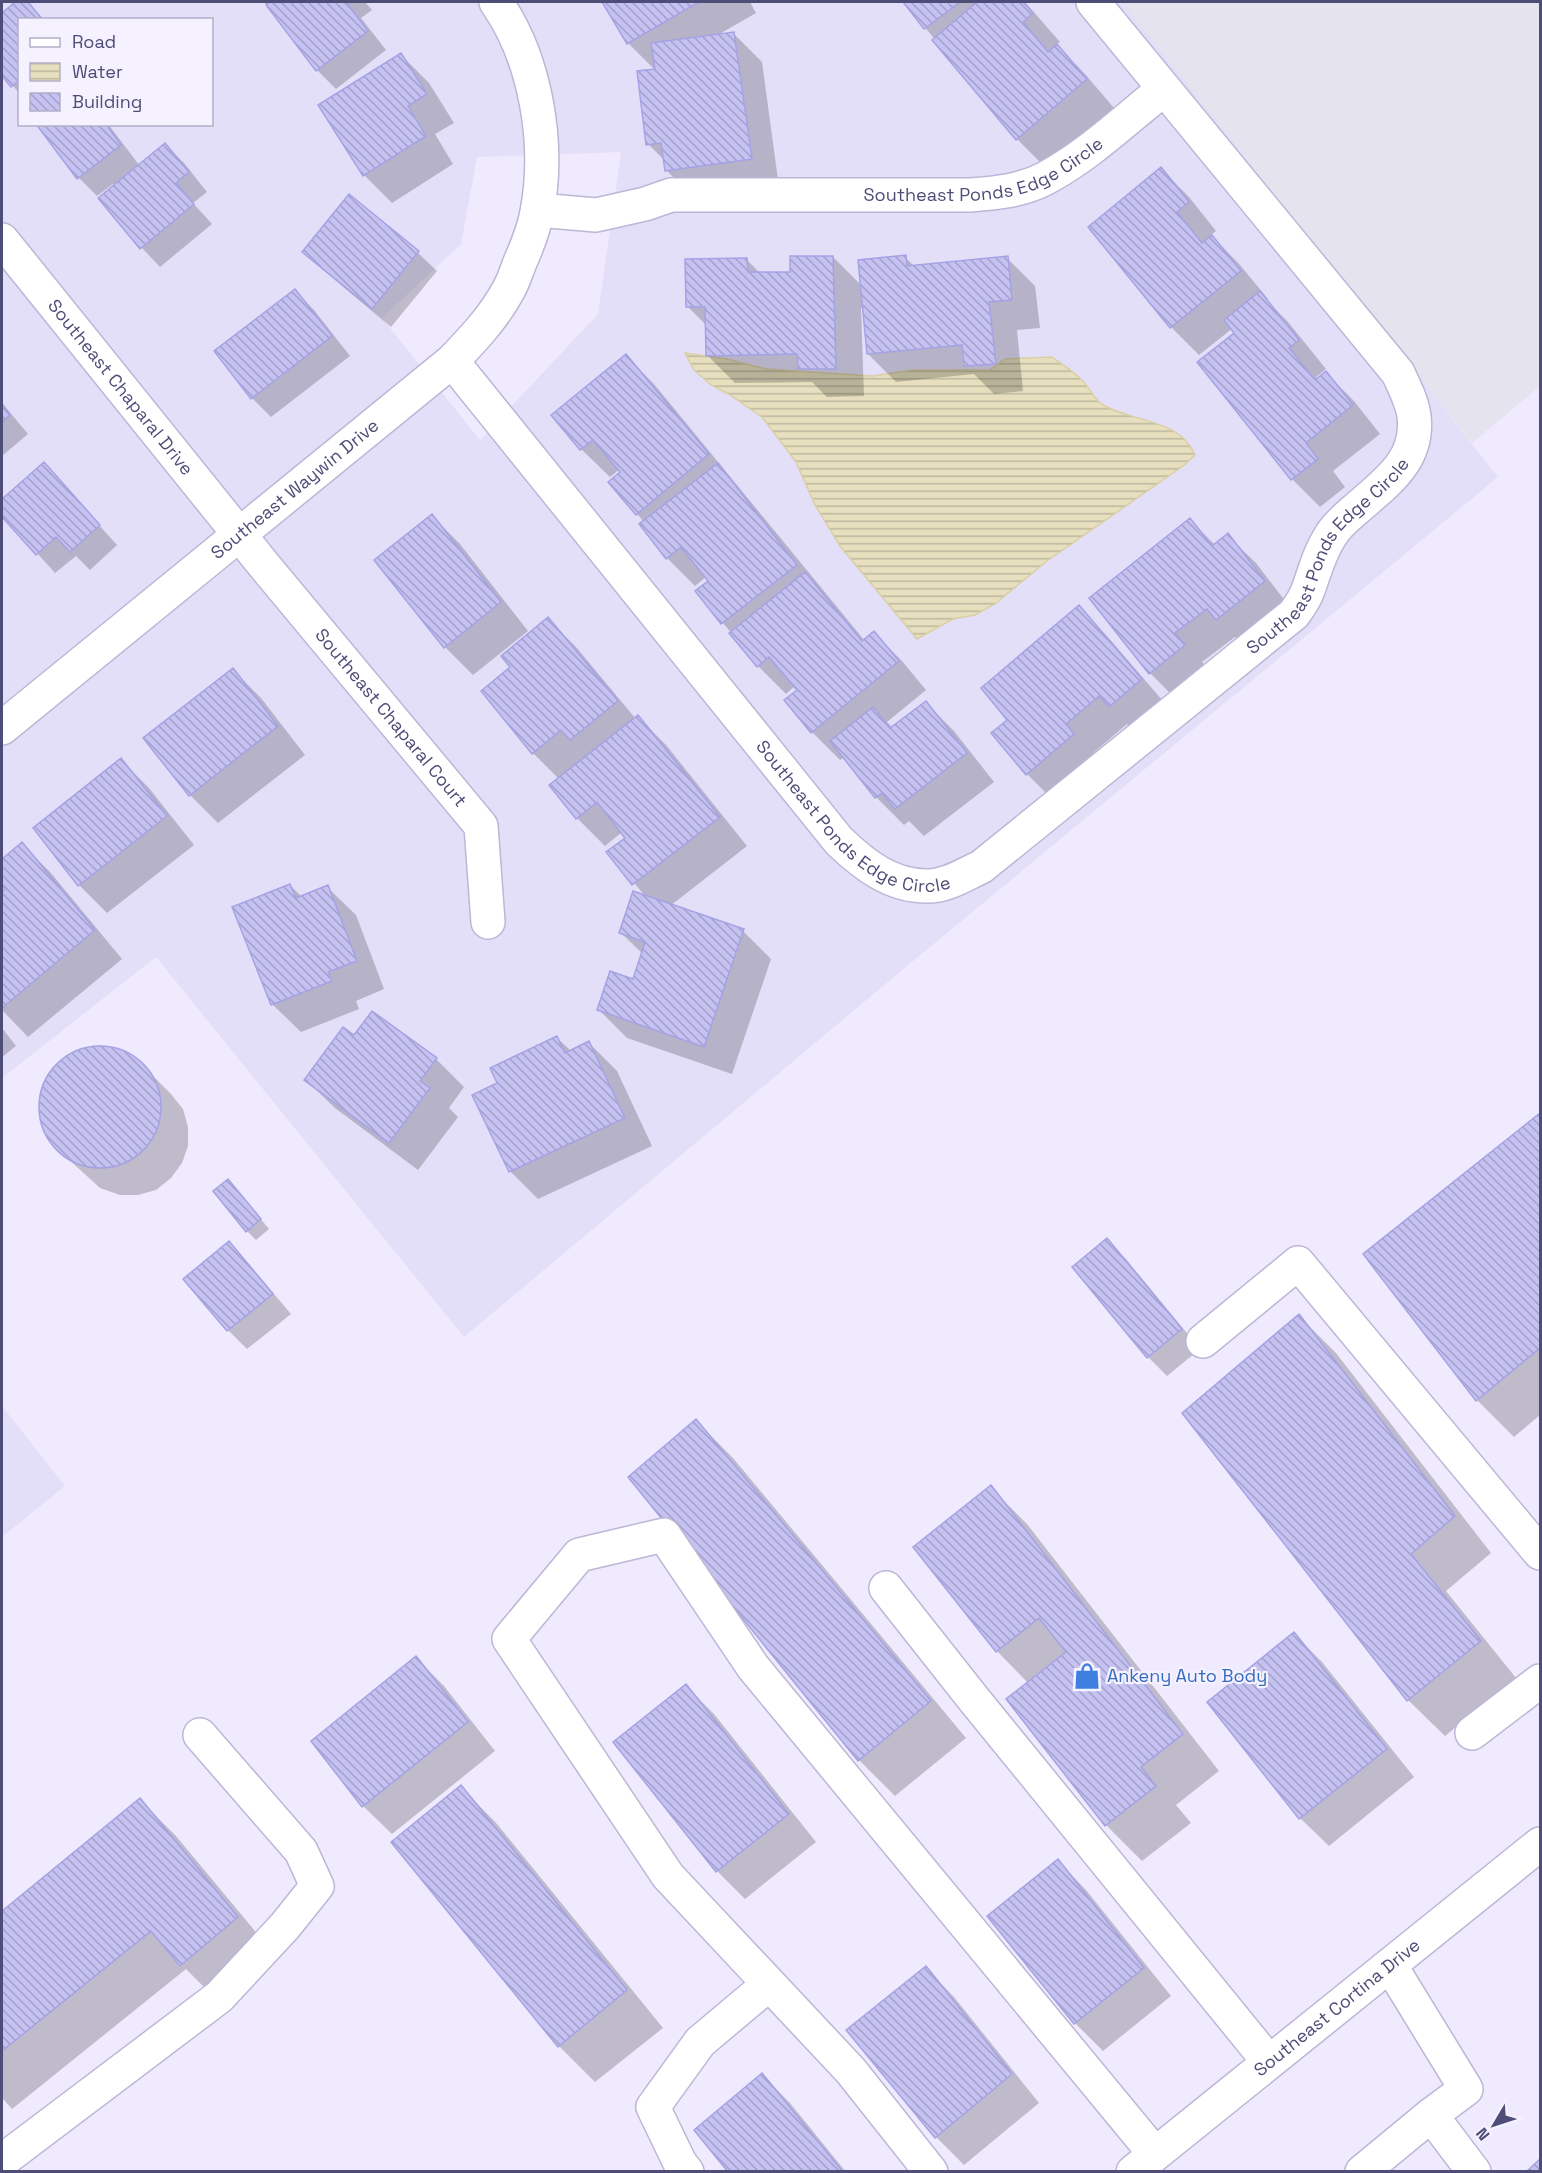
<svg xmlns="http://www.w3.org/2000/svg" width="1542" height="2173" font-family="'Space Grotesk',sans-serif">
  <style>
    .residential { fill: #e4dff9; fill-rule: evenodd }
    .industrial { fill: #e4e3ee }
    .water { fill: url(#water-rules); stroke: #d9cfa4; stroke-width: 1.5 }
    .shadow { fill: #0003 }
    .building { fill: url(#building-back-hatch); stroke: #a5a2e5; stroke-width: 1.5 }
    .lines { fill: none; stroke-linecap: round; stroke-linejoin: round }
    .minor-casing { stroke: #bbb7d6; stroke-width: 36 }
    .minor { stroke: #fff; stroke-width: 33 }
    .labels { text-anchor: middle; stroke-width: 4.5; stroke-linejoin: round; paint-order: stroke }
    .street-label { font-size: 18px; fill: #4d4d78; stroke: #f5f1ff }
    .shop-label { font-size: 18px; fill: #366cbe; stroke: #f5f1ff; text-anchor: start }
  </style>
  <defs>
    <pattern id="water-rules" width="6" height="5" patternUnits="userSpaceOnUse" patternTransform="scale(1.5)"><rect width="6" height="5" fill="#e7dfbe"/><path d="M0 2.5h6" fill="none" stroke="#bdb79f"/></pattern>
    <pattern id="building-back-hatch" width="6" height="6" patternUnits="userSpaceOnUse" patternTransform="scale(1.5)"><rect width="6" height="6" fill="#c5c2f2"/><path d="M-1 5l2 2M0 0l6 6M5-1l2 2" fill="none" stroke="#a2a0c9"/></pattern>
  </defs>
  <rect width="100%" height="100%" fill="#efeafd"/>
  <path class="residential" d="M2 2H1125L1498 477 901 971 464 1337 156 957 2 1078ZM20 20H212V124H20ZM621 152 598 314 480 440 382 318 461 244 477 157Z
    M2 1406 65 1486 2 1537Z"/>
  <path class="industrial" d="M1122 2H1540V386L1472 443Z"/>
  <path class="water" d="M685 353 727 359 766 369 872 376 913 370H990L1005 359 1052 357C1062 364 1073 371 1082 380 1089 387 1094 399 1103 405 1132 422 1181 419 1195 455L1183 466 1047 561 995 604 975 615 953 619 917 639 840 546 815 505 796 462 762 417 730 395 711 385 694 370Z"/>
  <path class="shadow" d="M17 2H27L44 20H20V94L2 73V15Z
    M264 2H365L372 10 361 18 386 50 336 89 317 70Z
    M604 2H750L756 13 716 36 734 34 762 62 779 187 694 198 666 170 665 161 648 144 655 70 628 43Z
    M904 2H1025L1060 42 1056 45 1085 74 1114 108 1045 167 1017 139Z
    M401 55 429 83 454 123 435 134 453 164 392 203 364 175Z
    M38 124H108L140 166 165 145 184 163 207 192 193 203 212 224 160 267 142 248 101 198 115 186 113 184 97 196 79 178Z
    M1161 169 1189 197 1216 231 1211 235 1240 265 1268 299 1267 301 1288 322 1326 369 1316 377 1318 379 1326 373 1354 401 1380 434 1333 471 1345 487 1320 507 1292 479 1236 333 1233 328 1199 355 1171 327 1090 227Z
    M350 196 418 253 437 271 391 327 323 270 304 251Z
    M833 257 862 286 905 257 915 267 1007 258 1035 286 1040 328 1017 330 1023 391 994 394 974 374 896 382 868 354 864 308H861L864 396 827 397 812 382 735 383 707 355V326L687 306 747 260 761 274 791 273Z
    M295 291 314 310 350 356 271 417 252 398Z
    M626 356 654 384 865 641 874 633 902 661 926 690 887 722 893 728 926 703 954 731 994 782 924 836 909 821 904 825 876 797 845 757 840 760 812 732 786 700 799 690 795 686 786 694 758 666 697 591 710 582 706 577 695 586 667 558 644 522 610 482 622 472 620 469 610 477 581 449 553 416Z
    M2 403 28 434 2 456Z
    M44 464 117 545 90 570 76 556 55 573 2 514V501Z
    M432 516 460 544 528 631 473 675 445 647Z
    M1190 520 1215 545 1227 535 1256 563 1292 610 1245 647 1235 637 1202 662 1212 674 1178 701 1150 673Z
    M1079 608 1107 636 1169 708 1138 734 1127 724 1093 753 1101 763 1055 802 1027 774 1009 720Z
    M548 619 576 647 636 719 638 717 666 745 747 846 670 906 743 931 771 959 732 1074 627 1038 599 1010 634 981 643 954 621 933 646 897 608 852 627 838 622 832 605 846 577 818 559 779 533 753 512 667Z
    M233 670 261 698 305 755 218 823 190 795Z
    M121 760 149 788 194 845 107 913 79 885 35 828Z
    M22 844 50 872 122 959 28 1037 2 1010V894L8 889 2 882V861Z
    M290 885 302 897 327 887 356 915 384 989 356 1001 359 1009 301 1032 272 1004Z
    M2 1028 16 1046 2 1057Z
    M354 1037 436 1059 464 1087 449 1108 458 1117 418 1170 335 1108 306 1080Z
    M557 1038 571 1051 589 1043 617 1071 652 1146 538 1199 510 1171 499 1083Z
    M89 1048H109L127 1054 142 1065 171 1094 183 1109 188 1127V1146L182 1163 171 1178 156 1190 138 1195H120L100 1188 54 1146 44 1128 40 1107 44 1087 54 1068 69 1055Z
    M1540 1115V1415L1514 1437 1477 1400 1365 1254Z
    M237 1190 269 1229 256 1240 247 1231Z
    M1107 1240 1126 1259 1200 1349 1167 1376 1148 1357 1074 1268Z
    M229 1243 247 1262 291 1314 247 1349 228 1330 185 1279Z
    M1299 1316 1336 1353 1491 1553 1446 1591 1516 1678 1445 1736 1408 1700Z
    M696 1421 733 1458 966 1738 895 1796 859 1760Z
    M990 1487 1027 1524 1219 1771 1176 1805 1191 1823 1142 1861 1106 1825 1028 1683 997 1651Z
    M1294 1634 1322 1662 1414 1777 1329 1846 1300 1818Z
    M416 1658 444 1686 495 1751 392 1834 363 1806 313 1741Z
    M686 1686 714 1714 816 1842 745 1899 717 1871Z
    M461 1787 497 1824 663 2028 595 2082 559 2046Z
    M140 1800 176 1836 274 1954 218 2001 186 1969 12 2109 2 2098V1913Z
    M1058 1861 1086 1890 1171 1996 1103 2051 1075 2023Z
    M926 1968 954 1997 1039 2103 964 2165 936 2137Z
    M762 2075 790 2103 846 2172H730Z"/>
  <path class="building" d="M15 2H28L43 20H20V80L11 87 2 76V13Z
    M270 2H346L368 31 316 71 266 5Z
    M602 2H699L627 44Z
    M903 2H960L924 29Z
    M977 2H1023L1033 13 1023 22 1048 52 1057 44 1087 79 1016 140 932 40Z
    M734 32 752 159 665 171 661 143 646 145 637 71 655 69 651 43Z
    M401 53 427 94 408 106 426 136 363 176 318 105Z
    M36 124H106L121 145 77 179Z
    M165 143 189 172 176 183 194 204 140 249 98 198Z
    M1161 167 1189 202 1177 212 1202 243 1212 235 1241 271 1170 328 1088 227Z
    M349 194 419 251 372 309 302 252Z
    M906 255 907 266 1008 256 1012 300 989 302 996 364 964 366 962 345 867 354 858 260Z
    M790 256H833L836 369H798L797 354 706 356 705 307H686L685 259 747 258 748 272H790Z
    M295 289 332 336 251 399 214 351Z
    M1260 291 1299 340 1289 348 1315 380 1326 371 1353 405 1306 443 1318 459 1291 480 1197 362 1234 333 1224 320Z
    M626 354 709 454 636 515 608 482 620 472 593 440 580 450 551 415Z
    M2 404 10 415 2 422Z
    M44 462 100 525 70 552 56 537 36 555 2 517V499Z
    M718 463 797 565 721 624 695 591 708 581 681 547 666 559 639 524Z
    M432 514 501 602 444 648 374 560Z
    M1190 518 1212 546 1228 533 1265 581 1216 620 1207 609 1175 633 1185 645 1149 674 1089 598Z
    M805 572 862 641 874 631 899 661 811 733 784 700 797 690 769 657 757 667 729 633Z
    M1079 605 1142 679 1109 707 1099 696 1066 724 1074 734 1026 775 991 733 1007 720 981 688Z
    M548 617 618 701 570 740 561 730 532 754 481 691 510 667 501 656Z
    M233 668 278 726 189 796 143 738Z
    M926 701 967 753 895 809 882 793 875 798 830 741 873 707 890 728Z
    M638 715 720 817 632 885 606 852 625 838 597 802 576 819 549 785Z
    M121 758 167 816 78 886 33 828Z
    M22 842 95 930 2 1008V892L5 889 2 884V859Z
    M290 884 296 898 328 885 357 961 328 972 332 981 271 1005 232 907Z
    M633 891 744 929 704 1047 597 1010 610 971 633 979 645 942 619 933Z
    M372 1011 437 1058 420 1081 430 1088 389 1143 304 1080 343 1027 354 1035Z
    M557 1036 565 1053 589 1041 625 1118 509 1172 472 1095 497 1083 490 1068Z
    M39 1107a61 61 0 1 1 122 0a61 61 0 1 1-122 0Z
    M1540 1113V1348L1476 1401 1363 1254Z
    M228 1179 261 1219 246 1232 213 1191Z
    M1107 1238 1182 1329 1147 1358 1072 1267Z
    M229 1241 273 1294 227 1331 183 1279Z
    M1299 1314 1455 1516 1411 1554 1481 1641 1407 1701 1182 1413Z
    M696 1419 931 1701 858 1761 628 1477Z
    M991 1485 1183 1734 1141 1767 1156 1786 1105 1826 1006 1699 1066 1652 1039 1618 996 1652 913 1547Z
    M1294 1632 1387 1749 1299 1819 1207 1702Z
    M416 1656 468 1722 362 1807 311 1741Z
    M686 1684 789 1814 716 1872 613 1742Z
    M461 1785 627 1990 558 2047 391 1842Z
    M140 1798 238 1917 180 1966 151 1931 2 2051V1911Z
    M1058 1859 1144 1968 1074 2024 987 1916Z
    M926 1966 1012 2074 935 2138 846 2030Z
    M762 2073 843 2172H728L694 2130Z
    M1540 2159V2172H1526Z"/>
  <g class="lines">
    <defs>
      <g id="minor">
        <path id="s1" d="M538 210 596 215 645 204 671 195H970C996 193 1022 191 1046 178 1089 155 1126 119 1164 89"/>
        <path id="s2" d="M2 240 263 564 481 826 488 922"/>
        <path id="s3" d="M452 361 839 841C864 865 892 887 929 886 947 886 965 874 981 867L1294 614C1299 607 1305 599 1308 590 1315 571 1319 553 1331 535 1339 522 1352 513 1363 503 1391 479 1419 457 1414 416 1412 401 1404 386 1398 373L1093 2"/>
        <path id="s4" d="M2 728 452 361C474 338 494 317 509 289 514 280 517 269 521 260 528 244 534 229 537 212 550 144 536 59 496 2"/>
        <path d="M1203 1341 1298 1263 1540 1553"/>
        <path d="M886 1588 972 1697 1269 2062"/>
        <path d="M1472 1733 1540 1681"/>
        <path d="M1390 1965 1466 2089 1431 2115 1474 2172"/>
        <path d="M2 2161 219 1997 285 1926 317 1886 301 1851 200 1735"/>
        <path d="M687 2172 680 2163 653 2107 700 2042 769 1984"/>
        <path d="M931 2172 851 2071 668 1876 509 1639 579 1555 664 1535 753 1667 1155 2154"/>
        <path id="s5" d="M1133 2172 1540 1844"/>
        <path d="M1362 2172 1431 2115"/>
      </g>
    </defs>
    <use href="#minor" class="minor-casing"/>
    <use href="#minor" class="minor"/>
  </g>
  <defs>
    <symbol id="shop-bare" viewBox="-9 -9 18 18"><path d="M-5-2.5h2.3a2.7 3.5 0 0 1 5.4 0H5L5.5 6h-11ZM-1.5-2.5h3a1.5 2.3 0 0 0-3 0Z" fill="#3f7fe0" stroke="#f5f1ff" stroke-width="2.5" paint-order="stroke"/></symbol>
  </defs>
  <g fill-rule="evenodd">
    <use href="#shop-bare" x="1068" y="1657" width="38" height="38"/>
  </g>
  <g class="labels">
    <g class="street-label">
      <text dy="6" stroke="none"><textPath href="#s1" startOffset="454">Southeast Ponds Edge Circle</textPath></text>
      <text dy="6" stroke="none"><textPath href="#s2" startOffset="189">Southeast Chaparal Drive</textPath></text>
      <text dy="6" stroke="none"><textPath href="#s4" startOffset="378">Southeast Waywin Drive</textPath></text>
      <text dy="6" stroke="none"><textPath href="#s3" startOffset="1246">Southeast Ponds Edge Circle</textPath></text>
      <text dy="6" stroke="none"><textPath href="#s2" startOffset="616">Southeast Chaparal Court</textPath></text>
      <text dy="6" stroke="none"><textPath href="#s3" startOffset="616">Southeast Ponds Edge Circle</textPath></text>
      <text dy="6" stroke="none"><textPath href="#s5" startOffset="262">Southeast Cortina Drive</textPath></text>
    </g>
    <g class="shop-label">
      <text x="1107" y="1682">Ankeny Auto Body</text>
    </g>
  </g>
  <rect width="1542" height="2173" fill="none" stroke="#4d4d78" stroke-width="6"/>
  <rect x="18" y="18" width="195" height="108" fill="#f5f1ff" stroke="#b2afc9" stroke-width="1.5"/>
  <rect x="30" y="38" width="30" height="9" fill="#ffffff" stroke="#b2afc9" stroke-width="1.5"/>
  <text x="72" y="48" font-size="18" fill="#4d4d78">Road</text>
  <rect x="30" y="63" width="30" height="18" fill="url(#water-rules)" stroke="#b2afc9" stroke-width="1.5"/>
  <text x="72" y="78" font-size="18" fill="#4d4d78">Water</text>
  <rect x="30" y="93" width="30" height="18" fill="url(#building-back-hatch)" stroke="#b2afc9" stroke-width="1.5"/>
  <text x="72" y="108" font-size="18" fill="#4d4d78">Building</text>
  <g transform="translate(1494 2125) rotate(231)" stroke="#f5f1ff" stroke-width="4.5" paint-order="stroke">
  <path d="M0-4.5L10 22L0 15L-10 22Z" fill="#4d4d78"/>
  <text y="-9" font-size="16" font-weight="bold" text-anchor="middle" fill="#4d4d78">N</text>
  </g>
</svg>
